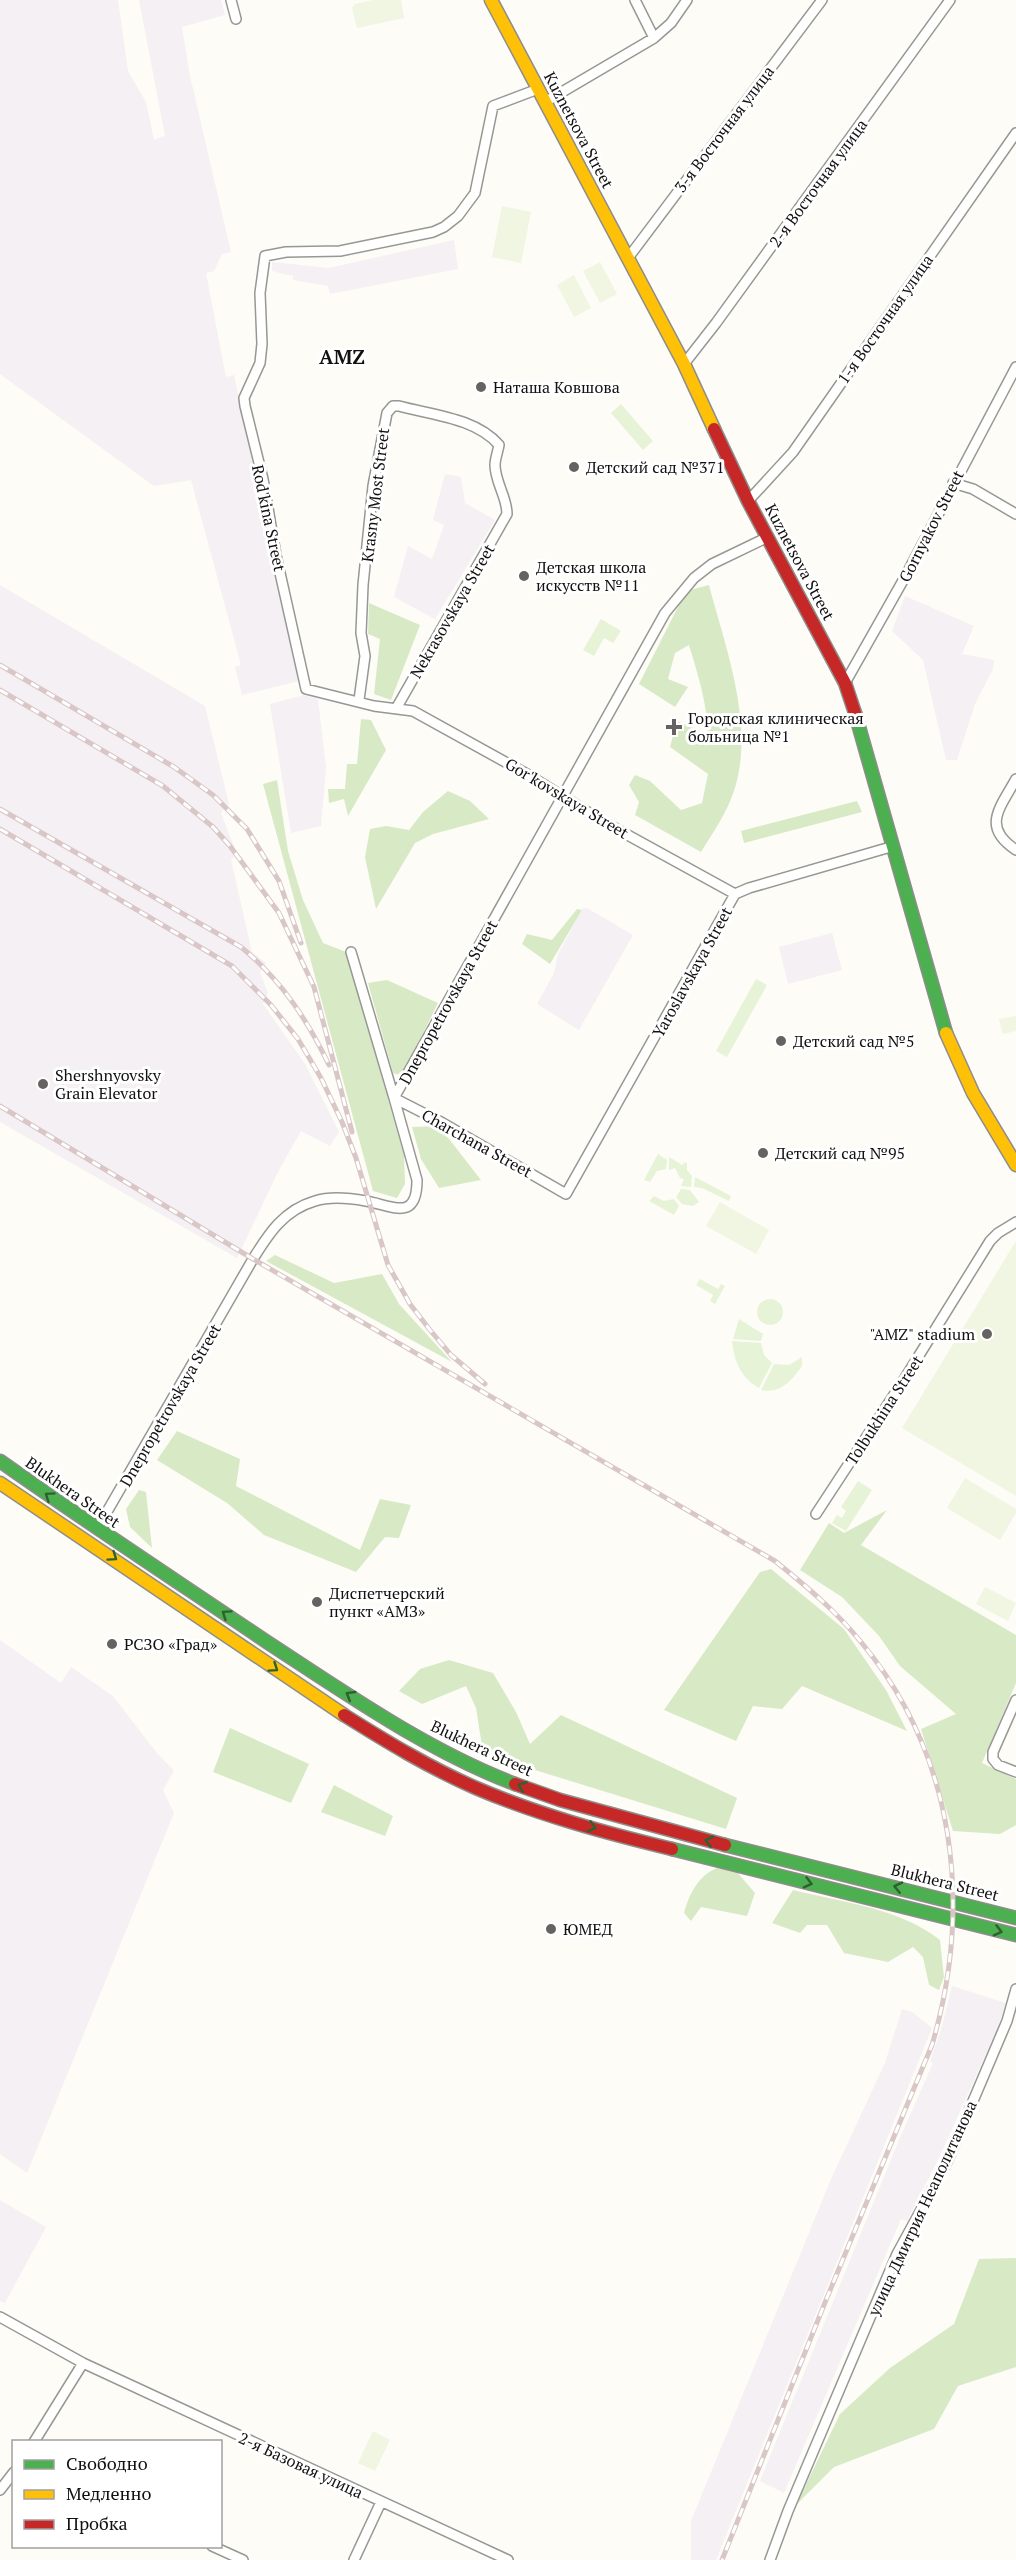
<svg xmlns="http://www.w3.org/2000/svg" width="1016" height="2560" font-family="'PT Serif',serif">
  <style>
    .industrial { fill: #f5f0f3 }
    .green { fill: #e7f3d7 }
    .forest { fill: #d8eac5 }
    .pitch { fill: #f0f6e1 }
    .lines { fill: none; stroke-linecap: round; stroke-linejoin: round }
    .street-casing { stroke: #979795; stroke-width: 12 }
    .fast-casing { stroke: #8e8d8b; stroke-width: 15 }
    .slow-casing { stroke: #8e8d8b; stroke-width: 15 }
    .jam-casing { stroke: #8e8d8b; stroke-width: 15 }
    .street { stroke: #fffffe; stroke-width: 9 }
    .fast { stroke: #4caf50; stroke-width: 12 }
    .slow { stroke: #ffc107; stroke-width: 12 }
    .jam { stroke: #c62828; stroke-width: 12 }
    .rail-casing { stroke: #d9c6c7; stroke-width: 5 }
    .rail { stroke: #fff; stroke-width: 3; stroke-dasharray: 9; stroke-linecap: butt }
    .oneway { stroke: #2e6030 }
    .poi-dot { fill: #646362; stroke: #fff; stroke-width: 2 }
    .labels { text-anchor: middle; stroke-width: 6; stroke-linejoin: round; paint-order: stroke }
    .street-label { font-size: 16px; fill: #111; stroke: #fff }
    .poi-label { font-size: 16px; fill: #111; stroke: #fff; text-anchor: start }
    .quarter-label { font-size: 20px; font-weight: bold; fill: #111; stroke: #fff }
  </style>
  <rect width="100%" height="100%" fill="#fdfcf7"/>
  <path class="industrial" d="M0 0H118L128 71 146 102 154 140 165 136 139 0H221L225 15 182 27 190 76 231 252 222 254 214 271 206 273 226 377 234 375 299 681 242 695 235 667 241 665 191 480 154 486 0 374Z
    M454 240 458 269 330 294 328 286 293 280V276L272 271V262L329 268Z
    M445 474 461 477 465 503 495 520 435 619 394 597 408 546 432 559 444 525 433 520Z
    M0 585 205 706 229 804 221 813 237 854 231 860 252 952 266 963 260 972 268 993 263 1004 305 1064 339 1132 330 1146 301 1131 279 1170 237 1258 0 1122Z
    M905 596 974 626 962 654 994 660 993 669 975 704 957 760H946L923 660 892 631Z
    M304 695 318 699 326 767 321 826 291 833 270 704Z
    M583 908H587L633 935 579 1030 537 1004 554 973 558 954Z
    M832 933 842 970 788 984 779 947Z
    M0 1640 61 1683 71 1667 113 1696 156 1752 174 1771 163 1790 174 1813 27 2173 0 2154Z
    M952 1986 1006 2003 998 2027 939 2158 907 2221 901 2219 784 2493 760 2481 899 2140 933 2063 930 2061 941 2030Z
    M902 2009 912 2012 932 2028 716 2560H691V2521L831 2179 885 2063Z
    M0 2200 46 2227 5 2303 0 2301Z"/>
  <path class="green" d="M621 404 653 441 643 450 611 413Z
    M601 619 621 631 613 643 604 638 594 656 583 650Z
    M756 979 767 985 727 1057 716 1051Z
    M658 1154 667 1160 666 1169 657 1171 650 1182 644 1180Z
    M669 1157 682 1165 685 1162 687 1163V1170L692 1176 691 1187 681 1186 684 1179 680 1178 675 1168 669 1170Z
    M695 1177 731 1196 729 1201 702 1188 694 1187Z
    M681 1189 690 1190 699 1202 693 1206 682 1204 676 1197Z
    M654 1196 664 1201 674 1199 679 1206 674 1215 649 1201Z
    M700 1279 718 1289 721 1284 725 1286 715 1304 710 1301 713 1295 696 1285Z
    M757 1312a13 13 0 1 1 26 0a13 13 0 1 1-26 0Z
    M739 1319 763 1334 761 1341 733 1339Z
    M732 1341 761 1343 764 1355 772 1363 759 1388C741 1378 734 1361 732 1341Z
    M802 1357V1366C791 1381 781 1394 761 1390L774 1364 789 1365Z
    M858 1481 872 1490 846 1531 832 1523 837 1515 842 1518 846 1511 841 1507Z"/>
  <path class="forest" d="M709 585C727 654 761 739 727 808 720 823 710 837 701 852L635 815 639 802 629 785 635 775 650 781 681 810 702 803 708 774 670 747 677 721 708 735C707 703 698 675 689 645L675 653 668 679 688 687 675 707 639 684 686 591Z
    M369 603 420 625 391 700 374 694 380 639 368 634Z
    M361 719 371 720 386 750 348 816 344 799 329 803 328 789H345L347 764H357Z
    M277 780 288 851 303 900 323 943 346 952 404 1155 405 1184 397 1198 373 1191 263 784Z
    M448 791 470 801 489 819 433 834 415 843 376 909 365 857 370 829 386 826 409 830 423 812Z
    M857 801 862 812 744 843 741 831Z
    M577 909 582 910 550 964 522 944 527 934 552 940Z
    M387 980 438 1003 402 1076 393 1073 368 983Z
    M439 1126 481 1180 439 1188 421 1159 412 1127Z
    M275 1255 334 1283 382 1274 399 1304 452 1362 266 1261Z
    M177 1431 240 1459 236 1486 360 1550 380 1499 411 1505 399 1538 385 1537 356 1572 264 1535 227 1503 157 1460Z
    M139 1490 146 1492 152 1548 130 1527 126 1509Z
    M887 1510 861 1545 1016 1635V1683L982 1763 1016 1779V1825L1000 1834 953 1831 921 1729 956 1714 900 1666 879 1636 842 1597 800 1570 829 1523 844 1533Z
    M771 1569 844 1629 886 1690 907 1731 802 1686 782 1709 753 1706 736 1741 664 1710 760 1572Z
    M449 1660 493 1673 516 1712 530 1744 561 1715 737 1798 726 1829 509 1762 482 1746 476 1708 466 1686 422 1704 399 1691 420 1669Z
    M230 1728 309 1764 291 1803 213 1772Z
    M334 1785 393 1816 385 1836 321 1812Z
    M717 1868 736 1871 755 1893 747 1916 701 1907 691 1921 684 1913C689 1894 699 1875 717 1868Z
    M793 1890C841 1902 900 1908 940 1940L944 1977 939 1990 929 1985 923 1957 913 1947 888 1962 844 1953 827 1925H807L800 1933 772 1923Z
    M1016 2258V2367L958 2386 934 2429 834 2467 796 2505 840 2414 890 2368 954 2324 979 2259Z"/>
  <path class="pitch" d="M373 0H401L404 18 357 28 352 8 355 4Z
    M502 206 531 212 521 263 492 257Z
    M600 262 617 294 600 303 583 271Z
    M574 275 591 308 574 317 557 285Z
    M1016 1016V1031L1003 1034 999 1019Z
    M720 1202 769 1230 756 1254 706 1226Z
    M1016 1241V1496L902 1428Z
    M965 1478 1016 1509V1513L1000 1540 947 1508Z
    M985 1587 1016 1603 1008 1621 976 1604Z
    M373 2431 390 2440 375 2471 358 2463Z"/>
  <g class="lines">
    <defs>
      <path id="street" d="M231 0 236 19
        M635 0 654 38
        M538 89 493 106 475 193 458 216 444 227 433 232 340 251 286 252 265 256 260 293 262 344 260 363 244 398 245 406 263 479 276 555 306 689 374 706 413 711 527 774 604 822 735 894
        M545 102 654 38 671 23 687 0
        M628 258 822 0
        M684 364 716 323 950 0
        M953 483 973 489 1016 514
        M748 501 793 452 1016 133
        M845 683 905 577 1016 367
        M359 700 365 656 361 633 363 585 373 486 387 413 393 406H399C432 415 476 418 499 445 498 451 495 459 495 465 495 482 507 497 507 514L397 707
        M1016 779C1000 808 981 827 1016 850
        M351 952 394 1098 439 1121 566 1194 735 894 749 888 894 846
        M816 1514 905 1378 990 1241 998 1233 1016 1222
        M97 1529 253 1259C269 1233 284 1210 315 1201 331 1196 349 1198 366 1201 393 1206 417 1222 417 1180L394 1098 665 613 694 578 712 564 768 537
        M1016 1700 993 1752V1759L998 1765 1016 1772
        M0 2317 83 2363 508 2560
        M34 2442 83 2363
        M0 2490 14 2472
        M212 2546 243 2560
        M354 2560 381 2502
        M770 2560 788 2511 897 2254 948 2160 1007 2021 1016 1989"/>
      <path id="fast" d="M855 713 946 1033
        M0 1461C88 1523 178 1582 267 1642 345 1693 428 1751 515 1784
        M725 1845 1016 1918
        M672 1849 1016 1935"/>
      <path id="slow" d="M491 0 684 364 714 429
        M946 1033 973 1093 1016 1165
        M0 1483 344 1715"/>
      <path id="jam" d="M714 429 748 501 845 683 855 713
        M344 1715C387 1742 430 1768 476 1788 539 1815 606 1833 672 1849
        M515 1784 560 1800 725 1845"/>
    </defs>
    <use href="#street" class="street-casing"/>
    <use href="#fast" class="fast-casing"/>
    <use href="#slow" class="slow-casing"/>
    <use href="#jam" class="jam-casing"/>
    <use href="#street" class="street"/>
    <use href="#fast" class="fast"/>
    <use href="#slow" class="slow"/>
    <use href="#jam" class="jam"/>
    <defs>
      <path id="rail" d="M0 665 174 767 213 795 247 829 279 881 301 943
        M0 690 163 786 213 827 230 846 279 913 314 987 352 1132
        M0 809 241 947C281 980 307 1019 329 1065
        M0 829 232 966 271 1005 298 1039 321 1078 342 1122 356 1158 388 1265 410 1304 430 1330 451 1355 485 1384
        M0 1106 253 1259 775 1561C806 1586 836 1611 861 1642 956 1756 973 1906 932 2045L826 2300 722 2560"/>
    </defs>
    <use href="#rail" class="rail-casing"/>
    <use href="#rail" class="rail"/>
  </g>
  <defs><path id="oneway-chevron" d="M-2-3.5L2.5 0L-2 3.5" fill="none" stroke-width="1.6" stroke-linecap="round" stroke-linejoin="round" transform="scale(1.5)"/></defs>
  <g class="oneway">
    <use href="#oneway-chevron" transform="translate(49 1496) rotate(-145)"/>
    <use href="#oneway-chevron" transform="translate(113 1557) rotate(35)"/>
    <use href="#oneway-chevron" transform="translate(226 1614) rotate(-146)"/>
    <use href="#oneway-chevron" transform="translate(274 1668) rotate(34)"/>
    <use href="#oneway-chevron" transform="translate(350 1695) rotate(-149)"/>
    <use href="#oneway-chevron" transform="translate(522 1786) rotate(-159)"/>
    <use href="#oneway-chevron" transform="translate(592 1827) rotate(15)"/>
    <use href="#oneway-chevron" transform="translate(709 1841) rotate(-166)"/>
    <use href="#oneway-chevron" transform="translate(808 1883) rotate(15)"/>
    <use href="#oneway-chevron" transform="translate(898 1887) rotate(-167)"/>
    <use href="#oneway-chevron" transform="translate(998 1931) rotate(14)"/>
  </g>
  <g class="poi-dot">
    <circle cx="481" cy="387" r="6"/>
    <circle cx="574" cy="467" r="6"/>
    <circle cx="524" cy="576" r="6"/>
    <path d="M671 718h6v6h6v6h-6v6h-6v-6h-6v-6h6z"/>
    <circle cx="781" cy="1041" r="6"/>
    <circle cx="43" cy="1084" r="6"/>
    <circle cx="763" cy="1153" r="6"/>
    <circle cx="987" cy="1334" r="6"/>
    <circle cx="317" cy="1602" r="6"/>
    <circle cx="112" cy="1644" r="6"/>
    <circle cx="551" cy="1929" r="6"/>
  </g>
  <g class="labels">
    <g class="street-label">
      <text transform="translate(724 129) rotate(-53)" y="6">3-я Восточная улица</text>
      <text transform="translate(579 130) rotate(62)" y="6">Kuznetsova Street</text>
      <text transform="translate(818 183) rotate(-54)" y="6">2-я Восточная улица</text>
      <text transform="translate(885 319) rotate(-55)" y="6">1-я Восточная улица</text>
      <text transform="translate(375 495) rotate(-83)" y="6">Krasny Most Street</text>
      <text transform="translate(269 518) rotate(78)" y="6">Rod'kina Street</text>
      <text transform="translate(931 526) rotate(-63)" y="6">Gornyakov Street</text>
      <text transform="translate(800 562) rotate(62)" y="6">Kuznetsova Street</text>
      <text transform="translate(452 611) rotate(-60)" y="6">Nekrasovskaya Street</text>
      <text transform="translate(567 798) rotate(31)" y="6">Gor'kovskaya Street</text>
      <text transform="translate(692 972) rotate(-61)" y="6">Yaroslavskaya Street</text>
      <text transform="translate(448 1002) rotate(-61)" y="6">Dnepropetrovskaya Street</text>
      <text transform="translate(477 1143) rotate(29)" y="6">Charchana Street</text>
      <text transform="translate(170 1405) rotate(-60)" y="6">Dnepropetrovskaya Street</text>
      <text transform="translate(884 1410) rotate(-57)" y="6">Tolbukhina Street</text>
      <text transform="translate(73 1492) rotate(35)" y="6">Blukhera Street</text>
      <text transform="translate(482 1748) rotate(25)" y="6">Blukhera Street</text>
      <text transform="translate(945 1882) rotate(14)" y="6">Blukhera Street</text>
      <text transform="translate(922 2208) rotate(-65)" y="6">улица Дмитрия Неаполитанова</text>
      <text transform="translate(301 2465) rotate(25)" y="6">2-я Базовая улица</text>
    </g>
    <g class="poi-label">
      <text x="493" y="393">Наташа Ковшова</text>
      <text x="586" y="473">Детский сад №371</text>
      <text x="536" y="573">Детская школа<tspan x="536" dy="18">искусств №11</tspan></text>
      <text x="688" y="724">Городская клиническая<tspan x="688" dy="18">больница №1</tspan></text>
      <text x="793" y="1047">Детский сад №5</text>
      <text x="55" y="1081">Shershnyovsky<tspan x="55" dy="18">Grain Elevator</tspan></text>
      <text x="775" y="1159">Детский сад №95</text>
      <text x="975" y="1340" text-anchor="end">"AMZ" stadium</text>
      <text x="329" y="1599">Диспетчерский<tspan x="329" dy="18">пункт «АМЗ»</tspan></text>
      <text x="124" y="1650">РСЗО «Град»</text>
      <text x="563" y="1935">ЮМЕД</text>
    </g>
    <g class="quarter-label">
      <text x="342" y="364">AMZ</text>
    </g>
  </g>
  <rect x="12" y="2440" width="210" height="108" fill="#ffffff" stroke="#a0a0a0" stroke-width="1.5"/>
  <rect x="24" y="2460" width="30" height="9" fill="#4caf50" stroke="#a0a0a0" stroke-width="1.5"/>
  <text x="66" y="2470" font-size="18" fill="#111111">Свободно</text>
  <rect x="24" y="2490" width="30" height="9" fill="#ffc107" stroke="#a0a0a0" stroke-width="1.5"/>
  <text x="66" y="2500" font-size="18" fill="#111111">Медленно</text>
  <rect x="24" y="2520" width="30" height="9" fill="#c62828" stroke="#a0a0a0" stroke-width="1.5"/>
  <text x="66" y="2530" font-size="18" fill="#111111">Пробка</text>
</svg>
